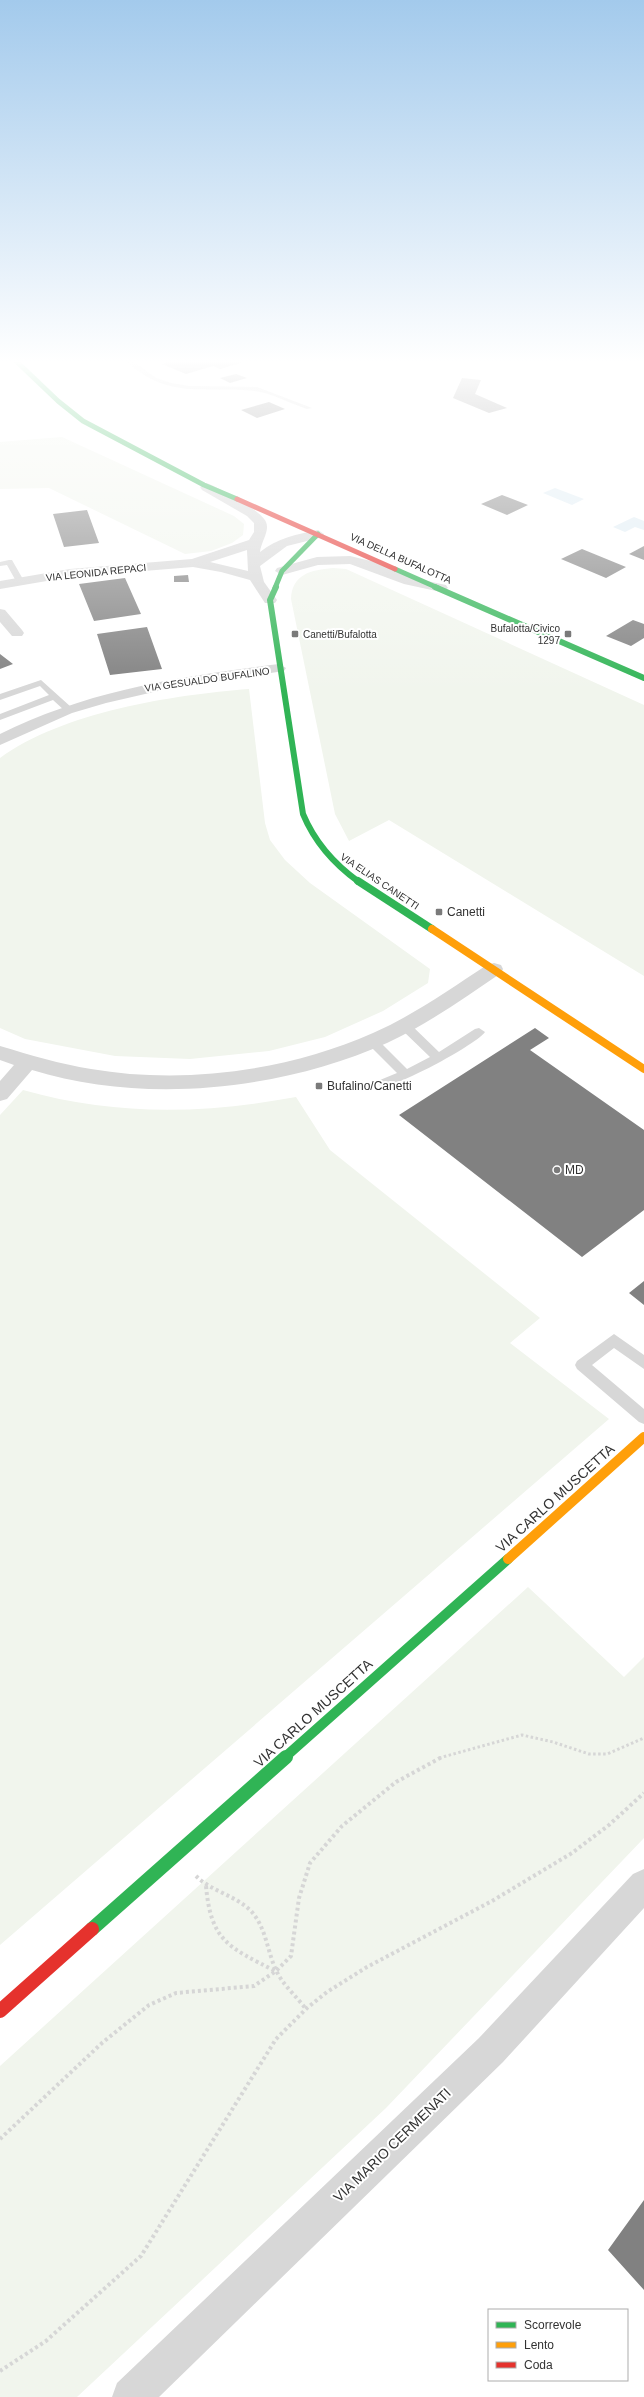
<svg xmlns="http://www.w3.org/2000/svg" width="644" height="2397" font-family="Helvetica,sans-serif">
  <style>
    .green { fill: #f1f5ed }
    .water { fill: #ddebf3 }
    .building { fill: #818181 }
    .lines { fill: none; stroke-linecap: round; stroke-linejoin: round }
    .path-far1 { stroke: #d6d6d6; stroke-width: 3; stroke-dasharray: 2.5 2.5; stroke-linecap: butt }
    .path { stroke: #d6d6d6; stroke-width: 4; stroke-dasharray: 3 3; stroke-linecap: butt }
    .lane { fill: #d7d7d7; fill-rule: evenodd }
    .street { fill: #d7d7d7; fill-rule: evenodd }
    .fast-far4 { stroke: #30b455; stroke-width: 5 }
    .fast-far3 { stroke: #30b455; stroke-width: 6 }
    .fast-far2 { stroke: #30b455; stroke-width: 8 }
    .fast-far1 { stroke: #30b455; stroke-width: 10 }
    .fast { stroke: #30b455; stroke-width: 14 }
    .slow-far1 { stroke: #ff9f0a; stroke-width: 8 }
    .slow { stroke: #ff9f0a; stroke-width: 10 }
    .jam-far1 { stroke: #e5322d; stroke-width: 5 }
    .jam { stroke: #e5322d; stroke-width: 14 }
    .poi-dot { fill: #7a7a7a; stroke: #fff; stroke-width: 1.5 }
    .labels { text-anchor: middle; stroke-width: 4; stroke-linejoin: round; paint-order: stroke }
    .far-street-label { font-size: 10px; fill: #333; stroke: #fff }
    .far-poi-label { font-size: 10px; fill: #333; stroke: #fff; text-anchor: end }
    .poi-label { font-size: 12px; fill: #333; stroke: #fff; text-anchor: start }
    .near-street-label { font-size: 14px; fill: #333; stroke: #fff }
  </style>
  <rect width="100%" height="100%" fill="#fff"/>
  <path class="green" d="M62 437 234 516 244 524 243 535 232 543 211 551 185 554 49 488 0 489V442Z
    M333 568 346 569 644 705V976L389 820 349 841 335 814 291 599C292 574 311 570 333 568Z
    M249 689 265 823 270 840 285 860 310 883 430 969 428 983 383 1011 325 1037 269 1051 190 1059 115 1056 25 1039 0 1028V758C63 712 172 695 249 689Z
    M23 1090C115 1116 203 1114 296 1097L330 1150 540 1318 510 1343 609 1419 0 1945V1115Z
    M528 1587 624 1677 644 1657V1838L386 2108 77 2397H0V2066Z"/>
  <path class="water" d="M555 488 584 499 572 505 543 493Z
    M634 517 644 521V530L635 527 625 532 613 527Z"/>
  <path class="building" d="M166 360H251L220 369 213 366 186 374 162 364 170 361H165Z
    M236 374 247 378 230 383 220 378Z
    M462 378 481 380 475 394 507 408 489 413 453 398Z
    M269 402 285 409 257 418 241 410Z
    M502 495 528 505 507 515 481 504Z
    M87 510 99 543 64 547 53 514Z
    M644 546V560L629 554Z
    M582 549 626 567 606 578 561 559Z
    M188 575 189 582H174V576Z
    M125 578 141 614 94 621 79 584Z
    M633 620 644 624V638L631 646 606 636Z
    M147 627 162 669 110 675 97 634Z
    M0 654 13 664 0 669Z
    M535 1028 549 1038 530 1050 644 1130V1210L582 1257 399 1115Z
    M644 1281V1305L629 1293Z
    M644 2200V2290L608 2250Z"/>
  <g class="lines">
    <path class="path-far1" d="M439 1758 522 1735 553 1742 589 1754H607L644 1738"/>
    <path class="path" d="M196 1876C211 1891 234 1895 250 1910 266 1926 267 1951 276 1970 282 1984 297 1997 306 2009
      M206 1886C211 1942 229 1947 275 1971
      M0 2139 102 2043 149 2005 176 1993 254 1986 276 1971 291 1956 299 1898 310 1863 342 1826 396 1782 442 1757
      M0 2371 46 2341 141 2256 276 2039 307 2008 327 1992 367 1967 492 1901 572 1853 609 1825 644 1793"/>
    <path class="lane" d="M126 360H132L156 378 171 383 189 386 257 387 312 408 307 409C291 404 272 393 255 391 207 386 164 400 126 360Z
      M9 560H12L24 581 23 583H17L7 565 0 566V562Z
      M41 680 71 707V711H65L53 700 0 720V714L49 695 40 686 0 700V694Z
      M405 1022 409 1023 439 1052 475 1029 479 1028 485 1032C477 1044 393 1090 380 1086L378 1083 380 1080 397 1073 368 1044 366 1041 368 1038H376L407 1069 430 1057 401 1029 399 1026Z
      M614 1334 644 1355V1369L614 1348 592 1365 644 1409V1424L639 1422 577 1369 575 1365 577 1361Z"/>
    <path class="street" d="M206 483C217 486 262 511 266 522 270 531 261 542 260 552 277 538 298 534 318 530L324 534 323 537 287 546 260 566 264 582 277 600 275 603H265L250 580 221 572 193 567 70 577 0 589V581L70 569 192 559 249 540 254 532V523L247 516 202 490 200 487ZM247 550 248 571 210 562Z
      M350 556 375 562 413 578 446 585 448 588 441 592 404 584 350 564 318 565 282 575 275 571 277 568 317 557Z
      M0 609 5 610 22 630 24 633 22 636H12L0 622Z
      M279 664 286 668 284 671 171 688 106 703 72 713 0 745V734C88 690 182 676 279 664Z
      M494 963 501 965 503 969 501 973C464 998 428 1024 387 1043 282 1090 144 1105 32 1070L7 1099 0 1101V1081L14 1065 0 1060V1046C30 1055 60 1064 91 1069 184 1085 287 1071 373 1033 414 1015 450 989 487 965Z
      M644 1869V1908L503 2062 159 2397H112L117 2383 479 2038 633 1874Z"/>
    <path class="fast-far4" d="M15 360 58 401 83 421 204 485 237 499
      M395 569 438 588
      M275 588 282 571 318 534"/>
    <path class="fast-far3" d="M276 587 270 600 303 814C315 843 334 864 359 882
      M435 587 644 678"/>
    <path class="fast-far2" d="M358 881 432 929"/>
    <path class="fast-far1" d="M284 1758 508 1559"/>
    <path class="fast" d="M92 1929 286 1757"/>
    <path class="slow-far1" d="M432 929 644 1069"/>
    <path class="slow" d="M508 1559 644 1437"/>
    <path class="jam-far1" d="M237 499 395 569"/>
    <path class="jam" d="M0 2011 92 1929"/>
  </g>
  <linearGradient id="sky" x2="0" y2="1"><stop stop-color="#a3caec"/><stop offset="0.52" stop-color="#fff"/><stop offset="1" stop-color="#fff" stop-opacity="0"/></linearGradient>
  <rect width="644" height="695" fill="url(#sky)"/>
  <g class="poi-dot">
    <rect x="291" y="630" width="8" height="8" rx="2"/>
    <rect x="564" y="630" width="8" height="8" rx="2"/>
    <rect x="435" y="908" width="8" height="8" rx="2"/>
    <rect x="315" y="1082" width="8" height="8" rx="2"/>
    <circle cx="557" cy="1170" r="4"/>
  </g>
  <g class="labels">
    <g class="far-street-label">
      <text transform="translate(401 558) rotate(24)" y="4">VIA DELLA BUFALOTTA</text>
      <text transform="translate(96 572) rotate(-6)" y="4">VIA LEONIDA REPACI</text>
      <text transform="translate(207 679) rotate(-8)" y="4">VIA GESUALDO BUFALINO</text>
      <text transform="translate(380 881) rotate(34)" y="4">VIA ELIAS CANETTI</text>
    </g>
    <g class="far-poi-label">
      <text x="560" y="632">Bufalotta/Civico<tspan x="560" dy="12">1297</tspan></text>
      <text x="303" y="638" text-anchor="start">Canetti/Bufalotta</text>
    </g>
    <g class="poi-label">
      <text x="447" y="916">Canetti</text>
      <text x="327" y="1090">Bufalino/Canetti</text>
      <text x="565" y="1174">MD</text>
    </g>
    <g class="near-street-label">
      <text transform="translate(555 1498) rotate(-42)" y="5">VIA CARLO MUSCETTA</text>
      <text transform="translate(313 1713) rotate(-42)" y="5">VIA CARLO MUSCETTA</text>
      <text transform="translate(392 2145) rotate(-44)" y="5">VIA MARIO CERMENATI</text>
    </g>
  </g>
  <rect x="488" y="2309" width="140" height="72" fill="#ffffff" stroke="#adadad"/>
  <rect x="496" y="2322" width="20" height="6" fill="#30b455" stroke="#adadad"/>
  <text x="524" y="2329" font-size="12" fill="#333333">Scorrevole</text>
  <rect x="496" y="2342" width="20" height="6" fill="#ff9f0a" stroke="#adadad"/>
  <text x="524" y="2349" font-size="12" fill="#333333">Lento</text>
  <rect x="496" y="2362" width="20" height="6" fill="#e5322d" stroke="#adadad"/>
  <text x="524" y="2369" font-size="12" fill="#333333">Coda</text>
</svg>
